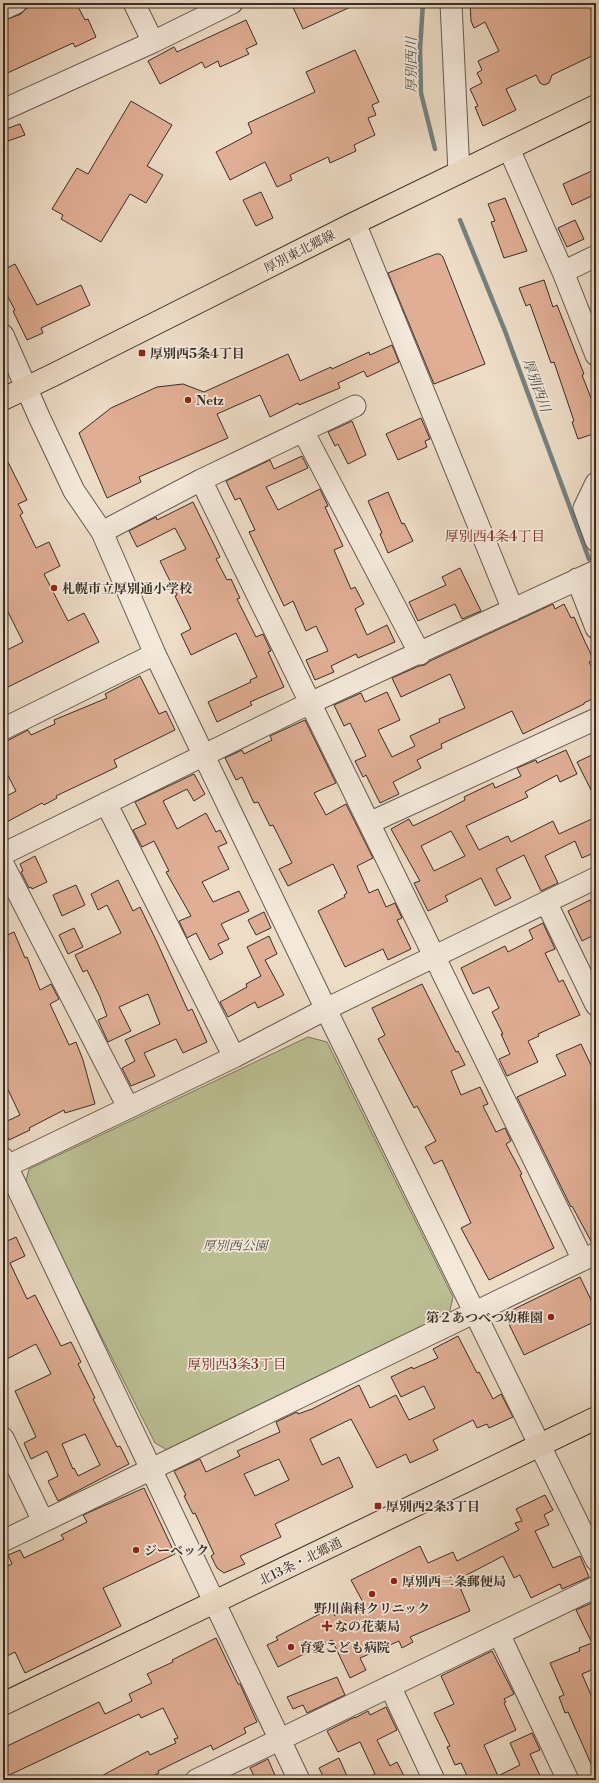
<svg xmlns="http://www.w3.org/2000/svg" width="599" height="1783" font-family="'Libre Bodoni','Noto Serif JP',serif">
  <style>
    .green { fill: #bbbf93; stroke: #7a765d }
    .lines { fill: none; stroke-linecap: round; stroke-linejoin: round }
    .stream { stroke: #748280; stroke-width: 4.5 }
    .building { fill: #e0ae94; stroke: #392d27; fill-rule: evenodd }
    .minor-casing { stroke: #66594f; stroke-width: 23 }
    .major-casing { stroke: #392d27; stroke-width: 24 }
    .minor { stroke: #f3e8da; stroke-width: 21 }
    .major { stroke: #eddcc6; stroke-width: 22 }
    .poi-dot { fill: #8f2418; stroke: #f3e8da; stroke-width: 1.5 }
    .labels { text-anchor: middle; stroke-width: 3.5; stroke-linejoin: round; paint-order: stroke }
    .street-label { font-size: 13px; fill: #392d27; stroke: #f3e8da }
    .poi-label { font-size: 13px; font-weight: bold; fill: #392d27; stroke: #f3e8da; text-anchor: start }
    .park-label { font-size: 13px; font-style: italic; fill: #534a3d; stroke: #f3e8da }
    .water-label { font-size: 14px; font-style: italic; fill: #52504c; stroke: #f3e8da }
    .neighbourhood-label { font-size: 14px; fill: #7a1f14; stroke: #f3e8da }
  </style>
  <rect width="100%" height="100%" fill="#eddcc6"/>
  <filter id="stains"><feTurbulence type="fractalNoise" baseFrequency=".005" numOctaves="4"/><feColorMatrix values="0 0 0 0 .2 0 0 0 0 .09 0 0 0 0 .02 0 0 0 .5 -.17"/></filter>
  <radialGradient id="worn" r=".72"><stop offset=".6" stop-color="#630" stop-opacity="0"/><stop offset="1" stop-color="#630" stop-opacity=".3"/></radialGradient>
  <path class="green" d="M308 1037 327 1042 453 1297 449 1315 169 1451 155 1443 25 1185 29 1169Z"/>
  <g class="lines">
    <path class="stream" d="M423 3 420 49 421 93 435 149
      M460 220 505 331 589 559"/>
  </g>
  <path class="building" d="M38 3H76L85 20 88 19 96 37 75 47 73 43 3 75V21L21 14 27 8Z
    M291 3H359L303 29Z
    M470 3H596V54L552 75 549 83 544 85 540 83 536 75 506 89 516 110 483 126 475 107 478 106 470 89 482 83 477 73 482 70 478 61 499 51 485 22 474 28 471 21Z
    M246 20 257 44 246 49 249 54 220 67 218 61 205 68 202 62 160 84 148 61 174 47 177 52Z
    M355 50 379 102 372 105 376 115 368 118 375 135 354 145 356 151 330 163 328 157 290 175 292 180 277 187 265 162 230 180 216 152 252 133 248 123 315 92 306 72Z
    M131 101 172 125 147 166 163 175 146 203 130 194 101 242 61 219 63 215 52 209 77 168 88 174Z
    M20 124 25 135 8 141 3 130Z
    M596 169V194L572 205 563 184Z
    M261 192 273 218 256 226 243 200Z
    M505 198 527 251 504 258 491 222 495 221 488 204Z
    M575 220 584 239 567 247 558 228Z
    M436 254H440L443 257 485 364 434 384 388 273Z
    M15 264 37 305 81 285 90 305 41 328 43 333 27 340 13 311 15 310 3 288V270Z
    M544 280 553 307 557 305 584 374 582 375 596 411V433L578 439 572 422 574 421 554 362 551 363 530 304 526 306 519 288Z
    M392 345 399 362 367 377 364 371 338 383 340 388 299 405 298 403 270 417 260 395 217 414 228 438 139 477 141 482 107 498 79 433 111 408 157 387 183 384 204 392 288 354 300 381 331 367 332 369 369 352 370 355Z
    M421 418 430 439 425 441 427 447 398 460 386 434Z
    M352 421 366 455 348 464 338 444 335 446 328 432Z
    M3 452 27 500 18 504 23 513 20 515 36 548 49 542 60 566 44 574 68 621 84 613 99 642 6 688 3 681V652L23 642 3 602Z
    M302 456 308 468 266 487 278 510 320 489 328 506 325 507 343 546 334 550 351 589 355 587 364 604 355 609 367 635 387 625 395 642 358 658 356 654 331 666 334 672 315 680 306 660 328 651 316 626 306 631 293 601 284 606 249 532 255 530 240 498 235 500 226 481 270 460 274 469Z
    M388 492 402 524 404 523 413 541 388 553 380 534 382 533 368 501Z
    M193 502 220 557 216 559 227 580 231 579 240 598 237 599 256 637 263 634 271 651 268 652 284 687 250 702 252 705 217 722 208 702 251 682 250 680 257 677 236 633 191 655 181 634 191 629 175 596 177 595 160 561 186 549 175 528 137 547 129 531 156 517 157 520Z
    M460 568 481 611 462 619 455 604 418 621 409 602 446 585 442 577Z
    M553 604 555 609 564 604 571 618 574 617 585 642 594 660 589 662 596 675V697L584 703V704L523 734 512 711 441 744 442 748 417 760 421 768 393 782 399 794 380 803 366 775 363 777 355 761 366 756 350 723 344 726 334 705 361 693 365 702 387 692 400 720 378 730 392 757 415 746 410 736 440 722 439 719 465 708 450 674 401 697 392 678 419 666 425 665 430 661Z
    M140 676 159 714 166 711 175 730 114 760 117 767 56 796 57 798 44 805 42 803 3 824V798L16 791 3 766V743L28 730 31 735 55 724 54 720 107 698 105 694Z
    M305 720 336 783 314 793 326 815 346 804 373 858 357 866 369 893 378 889 386 907 395 903 402 918 397 920 411 949 388 960 383 949 345 967 318 911 345 897 344 895 347 893 333 864 288 886 279 869 292 863 273 825 270 826 258 802 254 803 242 777 236 780 225 758 242 750 244 754 272 740 270 736Z
    M566 750 577 774 560 782 557 775 525 792 528 797 466 826 479 850 508 836 511 842 553 821 559 834 596 817V852L582 858 575 841 545 856 558 883 541 891 524 855 496 869 511 898 495 906 481 878 445 896 448 901 428 911 414 883 420 881 391 829 409 819 413 826 438 814 465 800 464 797 493 783 495 788 521 776 517 768 536 760 537 763ZM451 831 465 856 434 871 421 846Z
    M596 753V800L577 762Z
    M194 774 205 794 194 801 187 789 163 801 177 829 206 813 216 832 220 830 227 843 218 847 229 869 202 882 213 902 239 891 249 911 221 924 229 939 218 944 223 953 210 960 196 933 187 938 179 921 191 916 166 872 169 871 154 841 142 847 133 830 146 824 135 802Z
    M35 856 47 882 32 889 31 887 29 888 21 872 23 871 20 864Z
    M118 880 133 911 140 907 156 940 188 1011 192 1009 207 1042 183 1053 176 1039 144 1053 155 1076 131 1086 122 1068 135 1061 125 1040 160 1024 148 994 119 1007 131 1031 108 1042 98 1020 107 1016 100 997 87 970 83 972 75 955 121 933 107 905 98 910 91 894Z
    M76 885 85 905 62 916 53 895Z
    M590 900 596 912V934L582 941 568 911Z
    M264 912 271 928 256 935 248 920Z
    M543 923 555 949 545 953 559 982 563 980 580 1015 538 1034 539 1036 528 1041 538 1062 507 1076 499 1059 510 1054 501 1034H503L492 1012 499 1008 489 987 473 994 461 968 505 946 508 952 533 939 529 930Z
    M74 928 83 947 68 954 59 935Z
    M14 932 25 958 27 957 40 990 51 984 59 999 50 1004 69 1045 76 1042 83 1060 95 1104 65 1113 64 1110 29 1128 30 1130 9 1140 3 1128V1123L20 1115 3 1079V1060L8 1057 3 1046V937Z
    M269 936 277 954 265 960 284 995 258 1008 255 1002 228 1017 220 1002 247 987 246 984 261 976 247 947Z
    M422 984 456 1052 458 1051 465 1065 451 1071 461 1095 480 1087 488 1104 483 1106 496 1132 505 1128 511 1141 506 1144 522 1174 520 1175 554 1248 489 1280 461 1228 471 1223 442 1160 434 1164 425 1147 436 1141 417 1106 414 1108 378 1039 385 1035 372 1008Z
    M581 1044 591 1065 596 1062V1242L592 1243 572 1206 571 1207 517 1097 566 1075 556 1055Z
    M16 1237 25 1256 10 1263 27 1299 35 1295 61 1346 71 1342 81 1362 78 1364 95 1398 93 1399 117 1447 120 1446 129 1464 58 1501 48 1481 58 1476 47 1451 31 1459 24 1443 36 1437 15 1391 51 1374 36 1344 3 1361V1243ZM85 1434 100 1465 78 1476 74 1468 73 1469 62 1444Z
    M580 1277 596 1310V1321L524 1355 504 1314Z
    M458 1336 477 1373 479 1372 493 1399 501 1394 513 1417 489 1428 487 1424 477 1428 473 1420 433 1440 438 1450 410 1463 406 1454 377 1468 351 1419 310 1439 322 1465 339 1457 353 1487 275 1524 281 1537 240 1556 245 1564 224 1573 217 1568 211 1556 214 1554 195 1513 193 1514 184 1496 186 1495 174 1471 200 1459 206 1472 240 1456 237 1451 280 1432 276 1422 297 1412 298 1414 312 1409 359 1385 370 1408 396 1395 409 1420 435 1408 424 1386 401 1397 391 1377 412 1367 413 1369 438 1358 433 1349ZM279 1459 289 1480 255 1496 244 1474Z
    M144 1488 175 1554 103 1588 121 1626 25 1673 15 1652 3 1658V1568L12 1564 8 1555 20 1550 24 1558 64 1539 61 1535 87 1522 83 1515Z
    M545 1495 553 1510 544 1515 549 1525 535 1531 553 1568 580 1556 589 1577 562 1589 560 1584 531 1598 520 1575 514 1578 503 1556 457 1580 470 1611 410 1637 413 1642 402 1648 399 1641 360 1658 366 1670 350 1678 332 1640 278 1667 267 1645 278 1640 276 1637 331 1608 335 1616 364 1604 351 1580 420 1546 428 1563 453 1552 457 1561 519 1530 515 1523 522 1521 516 1509Z
    M596 1601V1668L582 1674 594 1702 591 1703 596 1715V1775L568 1712 565 1713 559 1697 564 1695 550 1663 580 1651 579 1648 592 1643 576 1610Z
    M216 1638 238 1684H240L257 1722 244 1728 246 1733 213 1750 211 1745 158 1771 159 1773 145 1780H94L148 1751 150 1755 176 1743 174 1739 178 1738 163 1708 141 1718 139 1714 3 1778V1748L99 1702 105 1714 132 1701 129 1694 152 1683 147 1674 173 1662 172 1660Z
    M492 1651 514 1694 504 1699 506 1702 504 1703 516 1730 484 1745 498 1776 520 1765 510 1743 532 1733 540 1750 530 1754 542 1780H469L461 1763 455 1765 447 1747 450 1746 434 1713 454 1704 441 1676Z
    M337 1677 345 1695 307 1713 303 1705 293 1709 287 1697Z
    M386 1707 397 1730 377 1740 390 1766 397 1762 406 1780H363L375 1774 360 1742 338 1752 327 1731 355 1717V1718L368 1711 370 1715Z
    M339 1758 347 1776 340 1780H325L319 1768Z
    M268 1759 277 1780H256L250 1768Z"/>
  <g class="lines">
    <defs>
      <path id="minor" d="M134 3 153 42
        M451 3 459 173
        M3 9 16 3
        M3 110 153 42 232 3
        M509 149 563 272 596 355
        M355 223 513 610
        M563 272 596 256
        M3 335 40 419 74 491 102 532 155 654 335 1028 596 1560
        M303 431 420 654
        M201 480 583 1260
        M596 483 584 508 596 541
        M102 532 201 480 355 406
        M577 579 596 628
        M3 729 155 654
        M106 803 234 1057
        M369 823 596 719
        M3 854 310 703 596 571
        M3 864 128 1107
        M546 902 596 1005
        M3 1158 299 1780
        M3 1168 234 1057 326 1009 596 878
        M3 1438 43 1521
        M3 1541 595 1254
        M499 1634 568 1780
        M390 1686 434 1780
        M196 1780 596 1587"/>
      <path id="major" d="M3 399 53 375 355 223 596 106
        M3 1704 596 1418"/>
    </defs>
    <use href="#minor" class="minor-casing"/>
    <use href="#major" class="major-casing"/>
    <use href="#minor" class="minor"/>
    <use href="#major" class="major"/>
  </g>
  <g class="poi-dot">
    <rect x="138" y="349" width="8" height="8" rx="2"/>
    <circle cx="188" cy="400" r="4"/>
    <circle cx="54" cy="588" r="4"/>
    <circle cx="551" cy="1317" r="4"/>
    <rect x="374" y="1502" width="8" height="8" rx="2"/>
    <circle cx="136" cy="1550" r="4"/>
    <circle cx="394" cy="1581" r="4"/>
    <circle cx="372" cy="1594" r="4"/>
    <path d="M325 1620h4v4h4v4h-4v4h-4v-4h-4v-4h4z"/>
    <circle cx="291" cy="1647" r="4"/>
  </g>
  <g class="labels">
    <g class="street-label">
      <text transform="translate(299 251) rotate(-27)" y="5">厚別東北郷線</text>
      <text transform="translate(300 1561) rotate(-26)" y="5">北13条・北郷通</text>
    </g>
    <g class="poi-label">
      <text x="150" y="358">厚別西5条4丁目</text>
      <text x="196" y="405">Netz</text>
      <text x="62" y="593">札幌市立厚別通小学校</text>
      <text x="543" y="1322" text-anchor="end">第２あつべつ幼稚園</text>
      <text x="386" y="1511">厚別西2条3丁目</text>
      <text x="144" y="1555">ジーベック</text>
      <text x="402" y="1586">厚別西二条郵便局</text>
      <text x="372" y="1613" text-anchor="middle">野川歯科クリニック</text>
      <text x="335" y="1631">なの花薬局</text>
      <text x="299" y="1652">育愛こども病院</text>
    </g>
    <g class="park-label">
      <text x="235" y="1250">厚別西公園</text>
    </g>
    <g class="water-label">
      <text transform="translate(411 65) rotate(-90)" y="5">厚別西川</text>
      <text transform="translate(537 385) rotate(70)" y="5">厚別西川</text>
    </g>
    <g class="neighbourhood-label">
      <text x="495" y="541">厚別西4条4丁目</text>
      <text x="237" y="1369">厚別西3条3丁目</text>
    </g>
  </g>
  <rect width="599" height="1783" fill="none" stroke="#eddcc6" stroke-width="16"/>
  <rect x="4" y="4" width="591" height="1775" fill="none" stroke="#392d27" stroke-width="2"/>
  <rect x="8" y="8" width="583" height="1767" fill="none" stroke="#392d27"/>
  <rect width="100%" height="100%" filter="url(#stains)"/>
  <rect width="100%" height="100%" fill="url(#worn)"/>
</svg>
